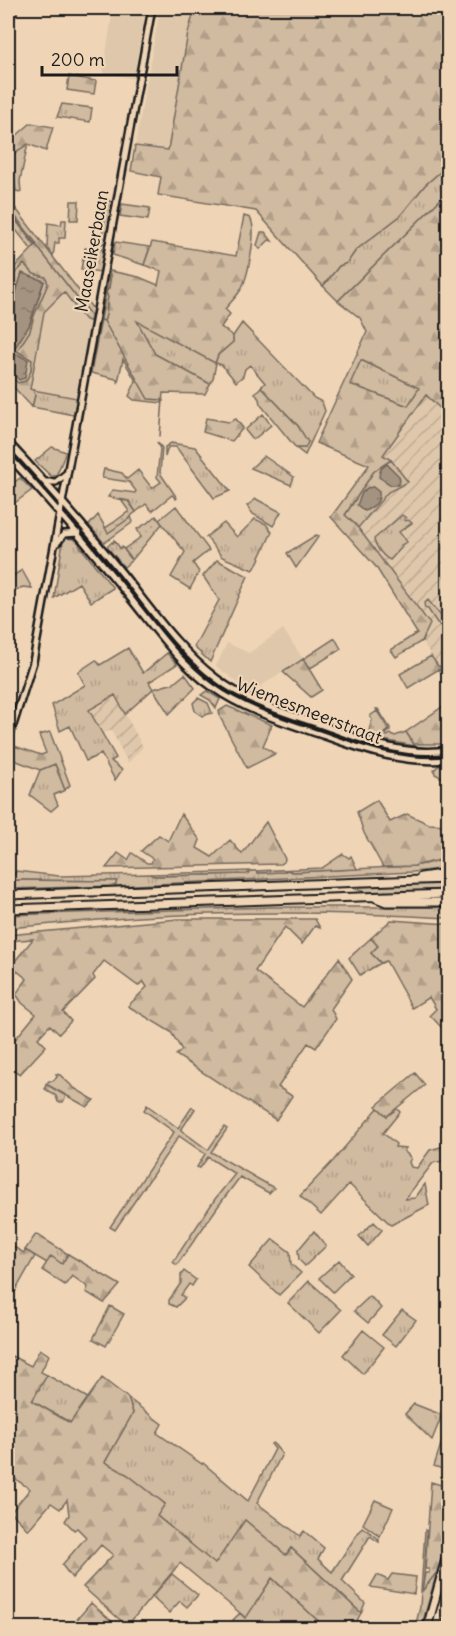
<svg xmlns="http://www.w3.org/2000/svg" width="456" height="1636" font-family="Delius,sans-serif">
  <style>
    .built { fill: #dfc7ab }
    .industrial { fill: url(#industrial-furrows) }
    .grass { fill: url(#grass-tufts); stroke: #766b5e; stroke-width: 1.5 }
    .forest { fill: url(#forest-firs); stroke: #766b5e; stroke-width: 1.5; fill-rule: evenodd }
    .park { fill: url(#park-crowns); stroke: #766b5e; stroke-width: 1.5 }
    .garden { fill: url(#garden-dots); stroke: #766b5e; stroke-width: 1.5 }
    .water { fill: url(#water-ripples); stroke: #6e6358; stroke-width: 1.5 }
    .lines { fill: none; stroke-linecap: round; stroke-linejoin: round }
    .stream { stroke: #6e6358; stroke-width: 1.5 }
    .major-casing { stroke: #1c1c1c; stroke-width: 10 }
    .highway-casing { stroke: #1c1c1c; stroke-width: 11 }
    .major { stroke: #efd5b6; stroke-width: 5 }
    .highway { stroke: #efd5b6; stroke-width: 7 }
    .labels { text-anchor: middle; stroke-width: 4.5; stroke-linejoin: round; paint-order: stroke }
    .street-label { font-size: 18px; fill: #1c1c1c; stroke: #efd5b6 }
  </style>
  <defs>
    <pattern id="industrial-furrows" width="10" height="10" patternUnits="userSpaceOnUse" patternTransform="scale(1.5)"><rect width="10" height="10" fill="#dfc7ab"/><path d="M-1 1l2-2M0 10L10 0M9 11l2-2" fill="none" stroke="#bfaa93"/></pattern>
    <pattern id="grass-tufts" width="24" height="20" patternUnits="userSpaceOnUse" patternTransform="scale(1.5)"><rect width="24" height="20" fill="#d0baa0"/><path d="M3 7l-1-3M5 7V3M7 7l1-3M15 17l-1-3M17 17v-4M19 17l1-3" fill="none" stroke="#b29f89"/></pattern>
    <pattern id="forest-firs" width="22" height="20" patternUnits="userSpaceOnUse" patternTransform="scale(1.5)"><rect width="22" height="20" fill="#d0baa0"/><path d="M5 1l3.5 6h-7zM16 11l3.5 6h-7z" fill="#b29f89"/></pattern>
    <pattern id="park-crowns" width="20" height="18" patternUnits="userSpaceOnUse" patternTransform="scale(1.5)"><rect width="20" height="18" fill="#d0baa0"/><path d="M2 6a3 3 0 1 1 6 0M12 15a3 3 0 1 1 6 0" fill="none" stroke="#b29f89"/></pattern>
    <pattern id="garden-dots" width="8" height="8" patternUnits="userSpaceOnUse" patternTransform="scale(1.5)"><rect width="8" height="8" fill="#d0baa0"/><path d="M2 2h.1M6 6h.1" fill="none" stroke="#b29f89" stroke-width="1.8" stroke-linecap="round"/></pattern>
    <pattern id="water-ripples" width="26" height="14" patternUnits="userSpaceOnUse" patternTransform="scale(1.5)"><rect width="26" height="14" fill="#a49380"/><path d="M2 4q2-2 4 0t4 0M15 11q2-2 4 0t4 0" fill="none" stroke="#857768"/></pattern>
  </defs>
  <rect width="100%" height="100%" fill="#efd5b6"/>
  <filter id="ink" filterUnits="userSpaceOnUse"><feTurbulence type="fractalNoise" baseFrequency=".0167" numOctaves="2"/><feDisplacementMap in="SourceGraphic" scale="12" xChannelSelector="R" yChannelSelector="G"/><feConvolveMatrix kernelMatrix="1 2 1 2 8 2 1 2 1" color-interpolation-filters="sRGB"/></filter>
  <g filter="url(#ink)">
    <path class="built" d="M113 8H132L144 17 136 64V79L103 73Z
      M160 8H195L188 33 168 151 135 146Z
      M64 292 84 319 91 322 77 398 30 389 44 312Z
      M283 629 303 659 253 691 242 686 216 666 227 643 249 653Z"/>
    <path class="industrial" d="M426 394 448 416V668L438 666 422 641 430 624 356 525 390 460 383 455Z
      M115 695 143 747 128 763 111 730 102 734 89 710Z"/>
    <path class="grass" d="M62 104 92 108 90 122 57 117Z
      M28 143 20 181 21 192 16 191 14 178 8 177V157Z
      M448 165V192L338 301 323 286 339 266 347 263 356 250 400 216 425 185Z
      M108 200 113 203 106 242 102 244 98 243 99 241H101Z
      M71 201H79L78 220H70Z
      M122 204 150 208 148 220 120 216Z
      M8 210 35 246 31 249 8 220Z
      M62 220H66L65 238H59V243H55L53 256 47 248 48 223 61 225Z
      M115 242 150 247 144 265 113 255Z
      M85 248 97 250V248L99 250 102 249 104 253 100 272 81 269Z
      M24 264 34 274 46 277 48 284 34 316 30 331 17 351 32 360 31 371 26 381 18 383 8 375V360L13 354 8 350V347L13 350 29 326 44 282 22 274 17 289 12 277Z
      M136 320 215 363 218 355 233 342V336L242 323 314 398 322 402 325 411 305 455 296 448H305L298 426 261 387 265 383 250 365 245 369 243 376 236 382 222 365 216 363 213 379 210 384 155 354Z
      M361 360 420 388 408 406 349 384Z
      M33 390 77 398 74 415 32 407 35 395Z
      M263 414 271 425 253 440 245 430Z
      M157 442 162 448 160 473 177 498 176 499 172 495 152 511 146 504 136 512 129 501 108 497 113 490 135 493 136 491 129 482 102 478 104 469 122 473 127 479 138 470 152 488 161 482 157 477 160 449Z
      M171 443 195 447 230 491 214 498 176 447H168L165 457V447Z
      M52 447 66 452 57 474 52 477 35 461Z
      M264 456 294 477 291 485 251 468Z
      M391 460 408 482 388 492 358 528 345 515 374 471Z
      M256 499 281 512 273 526 253 514 247 506Z
      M176 506 209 550 193 563 199 572 190 589 171 577 185 552 159 520Z
      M98 515 108 532 131 517 133 522 104 543 89 525Z
      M402 515 406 518 404 520 405 521 408 520 412 523 399 532 407 542 401 545 402 547 390 560C383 557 375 546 374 539Z
      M255 519 266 524 272 532 255 568 253 570 222 557 206 537 224 523 237 537Z
      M316 535 319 536 296 568 287 553Z
      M86 536 98 547 199 669 166 637 85 538Z
      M67 538 74 539 80 544 79 545 113 588 91 602 79 583 54 598 63 541Z
      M114 540 120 548 122 547 132 560 124 567 107 547 112 542 113 543Z
      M217 560 248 576 210 662 194 647 219 600 203 576Z
      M22 570 32 588 23 587 8 593V579Z
      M428 600 440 615 448 619 447 625 443 626 437 623 428 609 425 608 424 604Z
      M335 638 341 649 309 669 303 659Z
      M128 648 143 673 167 653 177 664 149 682 153 689 174 683 185 674 195 688 169 714 153 689 125 714 115 695 89 710 116 758 111 761 122 770 115 780 101 754 86 761 70 726 60 731 52 705 85 685 78 672 96 660 100 665Z
      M207 691 220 699 216 708 210 700 201 695Z
      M229 692H231C258 705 285 715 313 725 348 737 382 750 420 755V757C393 760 356 745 330 735 296 723 261 712 229 695Z
      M198 698 208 703 212 713 202 716 195 711 193 703Z
      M376 709H378L390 728V731L386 734 387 736 391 734 395 736 406 732 415 746 377 739 389 730Z
      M55 764 65 790 54 795 58 805 51 811 30 795 40 770Z
      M448 859V868L413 872 115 886 116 881 8 880V873L15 874 16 871 59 876 150 874 154 876 247 874 251 871H256L258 873 283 872 287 870 293 872 414 866Z
      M448 883V890L368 893 350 887Z
      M270 907H448V918C346 912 242 911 139 917 95 920 51 924 8 928V915Z
      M371 938 378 946 371 953 381 963 360 975 349 958Z
      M46 1084 66 1096 63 1102H58L56 1096 45 1089Z
      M147 1105 178 1128 192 1107 195 1109 181 1130 208 1150 224 1127 227 1129 211 1152 274 1188 269 1193 240 1177 219 1205 177 1265 173 1262 215 1199 235 1174 208 1157 200 1168 197 1167 205 1154 179 1136 115 1230 110 1227 174 1132 144 1110Z
      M378 1108 387 1116 397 1109 400 1112 383 1133 396 1144 395 1147 406 1148 404 1151 411 1158 409 1162 411 1167 417 1168 430 1150 448 1145V1160L433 1163 405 1199 415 1198 425 1184 429 1205 391 1225 349 1184 321 1215 300 1196 333 1161Z
      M374 1222 382 1230 368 1246 359 1236Z
      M314 1231 326 1246 305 1266 299 1260 298 1250Z
      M36 1234 68 1254 62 1264 47 1263 25 1250Z
      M273 1239 290 1252 291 1264 301 1273 279 1295 249 1267Z
      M339 1260 351 1274 333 1292 319 1278Z
      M184 1271 196 1280 192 1286 189 1284 181 1295 185 1298 176 1307 169 1304V1300L181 1283V1275Z
      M8 1273 16 1278 13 1284 18 1286 13 1296 8 1294Z
      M309 1281 341 1310 319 1333 288 1303Z
      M370 1296 381 1308 368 1323 354 1311Z
      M402 1310 416 1320 396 1346 382 1335Z
      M363 1330 384 1347 363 1374 343 1355Z
      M47 1375 88 1398 71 1423 32 1401Z
      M128 1398 162 1424 157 1433 202 1464 203 1463 248 1501 275 1449 271 1444 273 1443 282 1454 257 1503 300 1536 304 1531 324 1548 318 1559 332 1572 362 1527 379 1539V1542L370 1536 342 1581 365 1603 361 1613 291 1548 286 1555 245 1520 215 1565 156 1515 165 1504 105 1462 133 1413Z
      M414 1404 442 1415 432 1440 405 1414Z
      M448 1423V1471L434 1466Z
      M375 1500 393 1508 380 1536 363 1524Z
      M425 1530 427 1531 423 1590 437 1572 421 1628H415L420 1607Z
      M448 1563V1574L433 1628H430Z
      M172 1574 198 1595 187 1607 180 1601 169 1613 152 1597Z
      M272 1578 326 1628H243L233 1620 240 1613 245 1618Z"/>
    <path class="forest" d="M8 8H19L8 34Z
      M195 8H448V165L425 185 400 216 356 250 347 263 339 266 323 286 256 211 158 195 161 177 131 171 135 146 168 150 188 33Z
      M69 76 96 81 94 94 67 90Z
      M31 123 53 127 46 151 28 144 8 157V143Z
      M448 192V416L426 395 383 455 391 460 374 471 345 515 356 525 430 624 422 641 396 657 391 650 417 633 376 567 331 517 369 465 316 443 367 332 360 318 338 301ZM361 360 419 388 408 406 350 384Z
      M10 201 93 309 91 322 84 319 64 292 44 312 30 389 33 390 35 395 32 407 8 381V375L18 383 26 381 31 371 32 360 17 351 30 331 34 316 48 284 46 277 34 274 24 264 8 280V274L37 244 8 207V202Z
      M244 216 250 218C258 229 248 279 240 291 236 297 230 303 225 309L230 314 221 327 233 336V342L218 355 215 363 137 321 155 354 210 384 205 394 163 393 162 403 134 400 129 396 136 381 123 359 118 382 116 379 91 373 110 271 139 277 158 285 161 271 144 265 152 242 236 256Z
      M261 387 298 426 308 442 305 448H296L260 404 259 399 255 393Z
      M206 418 229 422 236 419 243 428 232 441 203 432Z
      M20 478 32 490 8 508V487Z
      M431 656 438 666 448 668V685L439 669 408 688 400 674Z
      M303 659 322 690 311 697 283 672Z
      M448 703V744H414L406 732Z
      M227 706 272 725 263 746 275 754 247 768 220 717 219 711Z
      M377 711 389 730 380 737 368 734 372 720 370 716Z
      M50 732 70 785 65 790 55 764 40 770 9 758 14 746 41 755 46 753 39 735Z
      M448 765V781L435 774 434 770 438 766Z
      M377 800 390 822 407 814 429 824 446 825 448 828V858L414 866 383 867 364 833 357 812Z
      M181 814 200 840 197 848 212 857 230 840 242 854 266 822 285 859 284 862 280 864 106 868 118 853 128 860 132 853 147 863H151L153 859 141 851 159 835 168 841Z
      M343 854 349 858 351 856 357 869 293 872 287 870 283 872 258 873 256 871 322 868Z
      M251 871 247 874 154 876 150 874Z
      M8 880 117 881 115 886 8 889Z
      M178 919H315L320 928 315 926 302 944 285 927 255 971 302 1007 339 958 352 979 331 1009 336 1019 316 1048 308 1043 278 1087 292 1096 276 1120 176 1055 182 1050 171 1032 128 1006 147 987 143 981 138 986 104 961 93 975 95 979 63 1012 71 1021 59 1034 50 1025 38 1038 46 1046 20 1074 8 1067V1048L36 1014 22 1003 16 994 27 979 11 966 33 939 8 941V935Z
      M391 920 448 924V1020L441 1027 430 1015 436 1009 429 997 412 1008 386 961 381 963 371 953 378 946 371 938Z
      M415 1073 425 1085 387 1116 376 1106Z
      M56 1074 60 1075 74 1088 94 1100 87 1107 46 1084 49 1081H53L57 1077Z
      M12 1246 24 1253 25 1250 35 1256 18 1286 13 1284 15 1278 8 1273V1254Z
      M68 1254 120 1285 104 1303 86 1292 88 1287 72 1276 65 1285 42 1270 51 1256 62 1264Z
      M110 1306 124 1314 106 1346 93 1339Z
      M40 1349 49 1355 41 1372 47 1375 32 1401 70 1423 102 1378 128 1398 133 1413 105 1462 128 1475 165 1504 157 1516 215 1564 245 1520 286 1555 291 1548 361 1613 353 1628H326L272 1578 246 1618 180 1563 127 1626 83 1587 113 1555 101 1545 72 1578 62 1565 86 1537 77 1528 74 1530 65 1521 69 1515 67 1500 60 1509 51 1503 28 1530 11 1512 30 1489 8 1474V1451L11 1446 8 1445V1363L12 1356 31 1366Z
      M431 1482 448 1487V1537L437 1572 422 1591 425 1573H429V1569H425Z
      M392 1574 416 1577 414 1594 370 1587 377 1575 388 1580Z
      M91 1603 117 1626 118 1628H87L73 1624Z"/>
    <path class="park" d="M261 232H265L272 241 269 240 260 249 257 245Z"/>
    <path class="garden" d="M121 500 128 501 136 512 132 515 131 517 108 533 105 528 113 523 129 511Z
      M156 516 162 524 132 560 124 549 141 537 137 529 149 522Z"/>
    <path class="water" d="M22 273 44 281 29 326 13 351 8 347V328L15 317 12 306Z
      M17 354 28 360 25 378 19 380 8 369V362H10Z
      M387 464 399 476 400 481 398 485H391L379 477C379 470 382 467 387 464Z
      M373 487 379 492C380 503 374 506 365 511L357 505 362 493 367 488Z"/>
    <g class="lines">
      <path class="stream" d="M8 23 16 8
        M8 209 92 317
        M99 319 104 321 148 399 163 400 160 436
        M104 321C108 313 106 305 108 297L106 292 109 288 111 275"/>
      <defs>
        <path id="major" d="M8 442C47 484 85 527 122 573 151 609 179 650 216 678 249 704 294 715 333 729 370 743 408 756 448 750
          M8 456C50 500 88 546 127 594 153 626 178 663 212 687 245 711 287 723 325 736 366 751 404 764 448 760
          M45 482H56L67 473
          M57 543 64 534 78 533
          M8 741 33 662 152 8"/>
        <path id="highway" d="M421 877 448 873
          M8 895 448 879
          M376 898 386 902H448
          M8 909 448 894
          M427 1628 448 1552
          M436 1628 448 1586"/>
      </defs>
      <use href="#major" class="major-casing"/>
      <use href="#highway" class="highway-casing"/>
      <use href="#major" class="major"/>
      <use href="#highway" class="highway"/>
    </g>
  </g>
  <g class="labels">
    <g class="street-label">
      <text transform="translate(92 251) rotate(-80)" y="6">Maaseikerbaan</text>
      <text transform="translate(309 711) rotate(21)" y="6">Wiemesmeerstraat</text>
    </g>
  </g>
  <rect width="456" height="1636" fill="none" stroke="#efd5b6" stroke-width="30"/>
  <rect x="15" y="15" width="426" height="1606" fill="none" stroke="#1c1c1c" stroke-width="2" filter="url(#ink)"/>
  <path d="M42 66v9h135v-9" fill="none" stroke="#1c1c1c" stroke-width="3"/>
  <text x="51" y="66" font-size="18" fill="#1c1c1c" stroke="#efd5b6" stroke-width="4.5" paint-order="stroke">200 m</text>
</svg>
